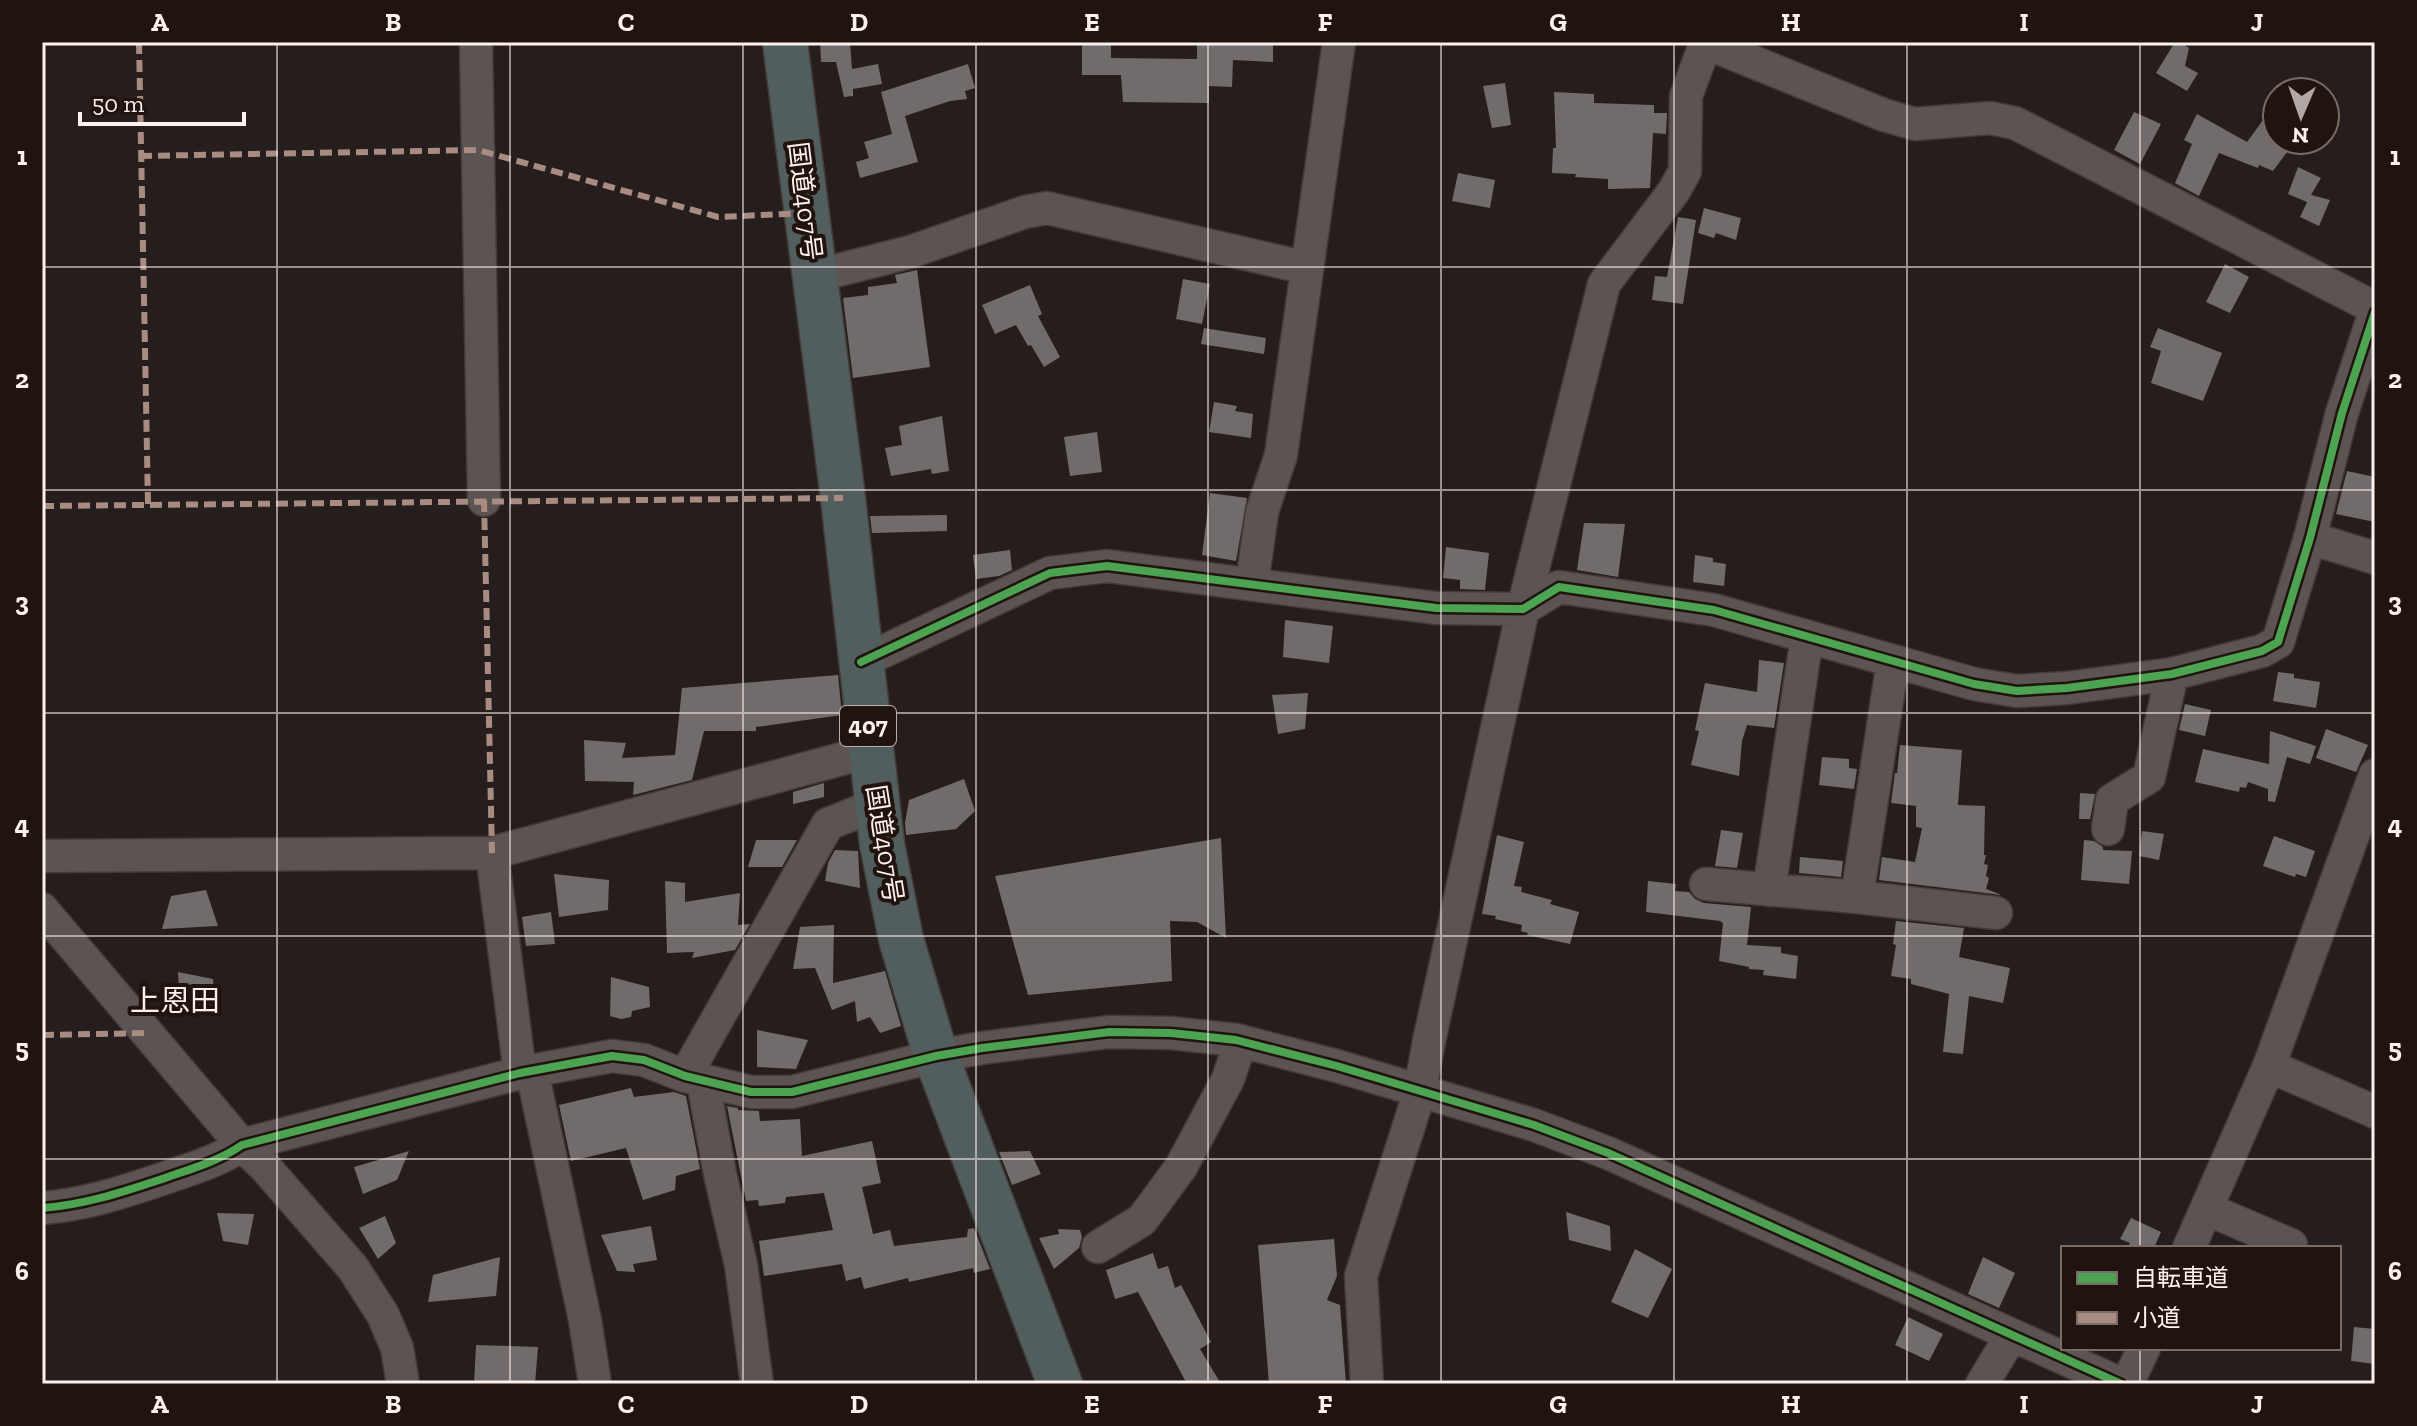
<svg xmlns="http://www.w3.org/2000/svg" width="2417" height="1426" font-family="'Zilla Slab','Noto Sans JP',serif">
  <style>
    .building { fill: #716b6c }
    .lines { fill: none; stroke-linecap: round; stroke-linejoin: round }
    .minor-casing { stroke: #423b39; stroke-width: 35 }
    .highway-casing { stroke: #423b39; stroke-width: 47 }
    .minor { stroke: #5b5452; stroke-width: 32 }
    .highway { stroke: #525e5d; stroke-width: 44 }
    .quiet { stroke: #a88b81; stroke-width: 6; stroke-dasharray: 12 6; stroke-linecap: butt }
    .cycleway-casing { stroke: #21130e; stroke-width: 13 }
    .cycleway { stroke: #4ca352; stroke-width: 8 }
    .grid { fill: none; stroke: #fcf1ed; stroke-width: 2; stroke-opacity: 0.55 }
    .labels { text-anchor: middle; stroke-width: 8; stroke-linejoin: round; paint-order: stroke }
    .shield { fill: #21130e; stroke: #baaeaa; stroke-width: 2 }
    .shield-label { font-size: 24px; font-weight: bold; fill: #fcf1ed }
    .street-label { font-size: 26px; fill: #fcf1ed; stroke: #21130e }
    .quarter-label { font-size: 30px; fill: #fcf1ed; stroke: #21130e }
    .neatline { fill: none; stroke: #fcf1ed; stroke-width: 3 }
    .grid-label { font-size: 26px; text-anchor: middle; font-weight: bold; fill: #fcf1ed }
  </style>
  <rect width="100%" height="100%" fill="#261e1c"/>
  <path class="building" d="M820 42H850L852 69 878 64 882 84 853 89V96L844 97 836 62H821Z
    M1082 42H1111V58L1197 59V42H1273V62L1233 60 1232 87 1209 86V103L1123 102 1121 75H1082Z
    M2175 42H2180L2189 48 2185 66 2198 73 2187 91 2156 73Z
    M968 64 975 88 965 91 967 99 950 101 905 116 918 162 860 178 856 162 869 158 864 142 892 134 881 92Z
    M1505 83 1511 125 1492 128 1483 86Z
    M1554 92 1594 94V103L1654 105V113H1667L1666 134 1653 133 1650 188 1608 189V179L1575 177 1576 174 1552 173 1553 148H1556Z
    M2277 101V140H2296L2273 171 2259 165 2258 168 2219 153 2199 196 2175 183 2192 144 2184 140 2197 114 2247 142Z
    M2134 112 2161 124 2140 164 2114 150Z
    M2298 167 2321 178 2311 195 2330 200 2319 226 2300 217 2307 202 2288 194Z
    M1458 173 1495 180 1490 208 1452 201Z
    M1704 208 1741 218 1736 240 1716 233 1714 238 1698 233Z
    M1678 217 1696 220 1683 304 1652 300 1655 276 1667 277Z
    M2225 264 2249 277 2230 313 2206 302Z
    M917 270 930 367 853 378 843 298 868 295V287L897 283 895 275Z
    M1183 279 1210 284 1202 324 1176 319Z
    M1030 285 1042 314 1038 316 1060 357 1044 367 1031 345 1028 346 1016 325 995 334 982 305Z
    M1204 328 1266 338 1264 354 1201 344Z
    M2158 328 2222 353 2203 401 2151 383 2161 351 2150 347Z
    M1214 402 1237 406 1235 411 1253 414 1251 438 1209 432Z
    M942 416 949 471 932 474 931 469 891 476 885 448 902 445 899 426Z
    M1097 432 1102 472 1070 476 1064 437Z
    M2347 471 2375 477V522L2336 514Z
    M1210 493 1247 498 1236 561 1202 555Z
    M947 515V531L872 533 870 516Z
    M1584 523 1625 524 1618 577 1577 570Z
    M1446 547 1489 553 1485 590 1460 589V580L1443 578Z
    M1010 550 1012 570 999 576 976 579 973 555Z
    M1695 555 1713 558V562L1726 564 1724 586 1693 582Z
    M1285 620 1333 626 1329 663 1283 657Z
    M1759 660 1784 663 1774 728 1747 725 1742 741 1739 776 1691 765 1699 731 1695 730 1705 683 1757 692Z
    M2278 672 2294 674V678L2320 682 2316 708 2273 701Z
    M838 675 842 715 756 727V731H704L692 780 633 795 634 782 585 781 584 740 626 743 622 758 675 755 682 688Z
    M1308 693 1305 729 1278 734 1272 695Z
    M2185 704 2211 710 2205 736 2179 730Z
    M2326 729 2368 745 2356 772 2316 758Z
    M2270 731 2316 746 2310 764 2287 757 2275 802 2268 801V789L2248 782 2246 788 2240 787 2239 792 2195 782 2203 749 2269 764Z
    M1900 745 1962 750 1958 805 1985 806 1984 855H1986L1984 864 1988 865 1986 876 1989 878 1986 889 2002 895 1879 880 1882 857 1915 862 1922 828 1916 827V806L1891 803 1895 773H1897Z
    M1822 757 1849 759V768L1857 769 1854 789 1819 785Z
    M964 779 975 811 956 829 906 835 905 823 909 800Z
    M824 783V797L793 804V792Z
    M2080 793 2095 794 2090 819H2079Z
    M1721 830 1743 833 1737 868 1715 866Z
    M2142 831 2164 834 2159 860 2139 856Z
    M1497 835 1524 842 1514 886 1522 887 1521 892 1552 900 1550 904 1579 912 1570 944 1527 935 1528 933 1521 931 1522 925 1495 919 1496 916 1482 914Z
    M2274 836 2315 851 2306 877 2296 874 2295 877 2263 866Z
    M1221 838 1226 938 1197 922 1170 921 1172 981 1028 995 995 876Z
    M756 840H797L782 867H748Z
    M2084 840 2094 841 2103 847V850L2132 851 2129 884 2081 880Z
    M835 850 858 851 860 888 825 881 828 863Z
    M1800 857 1843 861 1841 877 1799 873Z
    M554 874 609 880 608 910 559 917Z
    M665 881 685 883V902L740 893 738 925 750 924 735 950 692 958 694 952 667 953Z
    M1648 881 1676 884 1675 891 1689 892 1695 899 1704 903 1751 907 1747 945 1781 947V953L1798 956 1796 979 1763 975 1764 970 1749 969V967L1719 961 1723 923 1720 921 1646 912Z
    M206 890 218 926 162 929 171 896Z
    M551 912 555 944 526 946 522 917Z
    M1896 921 1964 928 1959 957 2010 968 2003 1003 1969 996 1963 1054 1943 1052 1949 994 1911 984V979L1891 976 1896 945 1893 944Z
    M834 925 833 983 885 971 901 1026 880 1033 870 1017 857 1022 855 1001 832 1010 815 968 793 969 800 927Z
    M178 972 213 979 215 1005 180 1008Z
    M611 977 649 987 650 1007 632 1011 631 1017 621 1019 610 1016Z
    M757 1030 808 1040 796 1069 757 1067Z
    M631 1088 634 1097 674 1092 686 1096 700 1169 676 1176 675 1190 643 1200 626 1148 571 1161 559 1105Z
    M727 1106 738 1108V1110L759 1111 760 1121 800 1119 802 1156 872 1141 881 1183 862 1187 873 1234 890 1230 894 1246 967 1237 968 1229 974 1228 990 1269 974 1273 973 1268 909 1282 908 1278 864 1289 861 1277 846 1281 842 1264 764 1276 759 1241 833 1230 824 1193 786 1197 785 1203 759 1206 758 1200 746 1201Z
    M409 1151 397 1180 363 1194 354 1167Z
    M1030 1151 1041 1174 1012 1185 999 1152Z
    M1566 1212 1610 1226 1611 1251 1569 1240Z
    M217 1213 254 1214 248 1245 223 1241Z
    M385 1216 396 1243 378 1259 359 1228Z
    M2131 1218 2161 1232 2154 1248H2127L2130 1243 2120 1239Z
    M651 1226 657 1260 633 1264 635 1272 617 1271 601 1235Z
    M1058 1229 1080 1230 1082 1237 1079 1248 1054 1269 1039 1238 1059 1234Z
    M1334 1239 1337 1276 1327 1300 1340 1305 1346 1384H1269L1258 1245Z
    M1635 1249 1672 1269 1648 1318 1611 1302Z
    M1153 1253 1158 1269 1168 1266 1175 1288 1181 1285 1211 1342 1200 1349 1221 1384H1187L1138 1292 1115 1299 1106 1270Z
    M500 1257 496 1296 428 1302 433 1275Z
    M1983 1257 2015 1273 1999 1308 1968 1294Z
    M1908 1317 1943 1334 1929 1361 1895 1345Z
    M2354 1327 2375 1329V1364L2351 1361Z
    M476 1345 538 1347 535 1384H474Z"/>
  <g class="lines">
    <defs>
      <path id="minor" d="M476 42 484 500
        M1704 42 1884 115 1915 124 1990 118 2015 123 2375 308
        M815 276 910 252 1025 212 1047 208 1307 268
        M2310 538 2375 558
        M1252 584 1262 512 1281 455 1339 42
        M861 662 1050 573 1107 566 1436 608 1523 609 1559 587 1714 610 1974 684 2017 691 2067 688 2172 674 2262 651 2278 642 2310 538 2342 413 2375 312
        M2108 829 2112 800 2149 777 2172 674
        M492 853 520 1073
        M42 856 492 853 871 751
        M1706 884 1857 897 1996 913
        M1769 890 1807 637
        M1857 897 1893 661
        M42 909 242 1145 265 1167 353 1268 383 1315 397 1348 403 1384
        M2269 1066 2375 1112
        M532 1071 585 1320 595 1384
        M685 1076 828 824 878 804
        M703 1081 720 1174 741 1265 757 1384
        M42 1208C84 1205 123 1192 162 1179 190 1169 217 1162 242 1145L520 1073 612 1056 644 1060 685 1076 751 1092H792L936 1056 982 1048 1109 1032 1171 1033 1236 1040 1337 1066 1534 1125 1608 1153 2121 1384
        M2207 1209 2291 1245
        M1098 1247 1142 1220 1181 1167 1228 1079 1241 1041
        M2189 1248 2269 1066 2375 775
        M1367 1384 1361 1276 1420 1091 1429 1041 1523 609 1604 284 1674 191 1685 171 1686 96 1706 42
        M1982 1384 2011 1336
        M2127 1384 2144 1348"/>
      <path id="highway" d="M785 42 843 498 882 844 901 939 936 1056 1060 1384"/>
    </defs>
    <use href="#minor" class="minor-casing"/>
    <use href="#highway" class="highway-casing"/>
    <use href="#minor" class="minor"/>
    <use href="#highway" class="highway"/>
    <path class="quiet" d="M139 42 148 504
      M140 156 478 150 718 217 807 213
      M484 500 492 853
      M42 506 843 498
      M42 1035 148 1033"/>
    <defs>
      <path id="cycleway" d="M861 662 1050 573 1107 566 1436 608 1523 609 1559 587 1714 610 1974 684 2017 691 2067 688 2172 674 2262 651 2278 642 2310 538 2342 413 2375 312
        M42 1208C84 1205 123 1192 162 1179 190 1169 217 1162 242 1145L520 1073 612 1056 644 1060 685 1076 751 1092H792L936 1056 982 1048 1109 1032 1171 1033 1236 1040 1337 1066 1534 1125 1608 1153 2121 1384"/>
    </defs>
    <use href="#cycleway" class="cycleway-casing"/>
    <use href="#cycleway" class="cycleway"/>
  </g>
  <path class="grid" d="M277 42V1384M510 42V1384M743 42V1384M976 42V1384M1208 42V1384M1441 42V1384M1674 42V1384M1907 42V1384M2140 42V1248M42 267H2375M42 490H2375M42 713H2375M42 936H2375M42 1159H2375M2140 1348V1384"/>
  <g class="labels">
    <rect class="shield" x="840" y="706" width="56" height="40" rx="6"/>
    <g class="shield-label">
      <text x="868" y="734">407</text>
    </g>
    <g class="street-label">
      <text transform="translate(805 201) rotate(83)" y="9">国道407号</text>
      <text transform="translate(885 844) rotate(81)" y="9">国道407号</text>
    </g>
    <g class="quarter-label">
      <text x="175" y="1011">上恩田</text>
    </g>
  </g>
  <rect width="2417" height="1426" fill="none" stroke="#21130e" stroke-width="88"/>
  <rect x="2061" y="1246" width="280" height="104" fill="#21130e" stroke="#796c67" stroke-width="2"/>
  <rect x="2077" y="1272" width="40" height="12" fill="#4ca352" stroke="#796c67" stroke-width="2"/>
  <text x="2133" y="1286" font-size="24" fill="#fcf1ed">自転車道</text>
  <rect x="2077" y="1312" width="40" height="12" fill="#a88b81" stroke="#796c67" stroke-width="2"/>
  <text x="2133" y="1326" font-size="24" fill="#fcf1ed">小道</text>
  <g transform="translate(2301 116) rotate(182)"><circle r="38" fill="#21130e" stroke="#796c67" stroke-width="2"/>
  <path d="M0-6L14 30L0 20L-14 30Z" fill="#b1a7a4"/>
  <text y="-12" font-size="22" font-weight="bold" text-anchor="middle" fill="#fcf1ed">N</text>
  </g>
  <path d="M80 112v12h164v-12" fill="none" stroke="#fcf1ed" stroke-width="4"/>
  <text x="92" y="112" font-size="24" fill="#fcf1ed" stroke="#21130e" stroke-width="6" paint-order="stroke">50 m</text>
  <rect x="44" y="44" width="2329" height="1338" class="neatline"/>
  <g class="grid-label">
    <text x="160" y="31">A</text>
    <text x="393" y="31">B</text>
    <text x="626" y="31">C</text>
    <text x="859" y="31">D</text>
    <text x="1092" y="31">E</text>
    <text x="1325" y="31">F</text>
    <text x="1558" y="31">G</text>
    <text x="1791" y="31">H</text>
    <text x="2024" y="31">I</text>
    <text x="2257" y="31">J</text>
    <text x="22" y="165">1</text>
    <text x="2395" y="165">1</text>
    <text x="22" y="388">2</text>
    <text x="2395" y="388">2</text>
    <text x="22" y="611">3</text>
    <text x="2395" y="611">3</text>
    <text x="22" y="834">4</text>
    <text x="2395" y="834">4</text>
    <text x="22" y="1057">5</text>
    <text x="2395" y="1057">5</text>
    <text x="22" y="1280">6</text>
    <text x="2395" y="1280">6</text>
    <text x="160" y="1413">A</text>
    <text x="393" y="1413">B</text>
    <text x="626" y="1413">C</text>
    <text x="859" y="1413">D</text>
    <text x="1092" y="1413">E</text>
    <text x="1325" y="1413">F</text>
    <text x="1558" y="1413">G</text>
    <text x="1791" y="1413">H</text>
    <text x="2024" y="1413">I</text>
    <text x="2257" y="1413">J</text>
  </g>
</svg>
